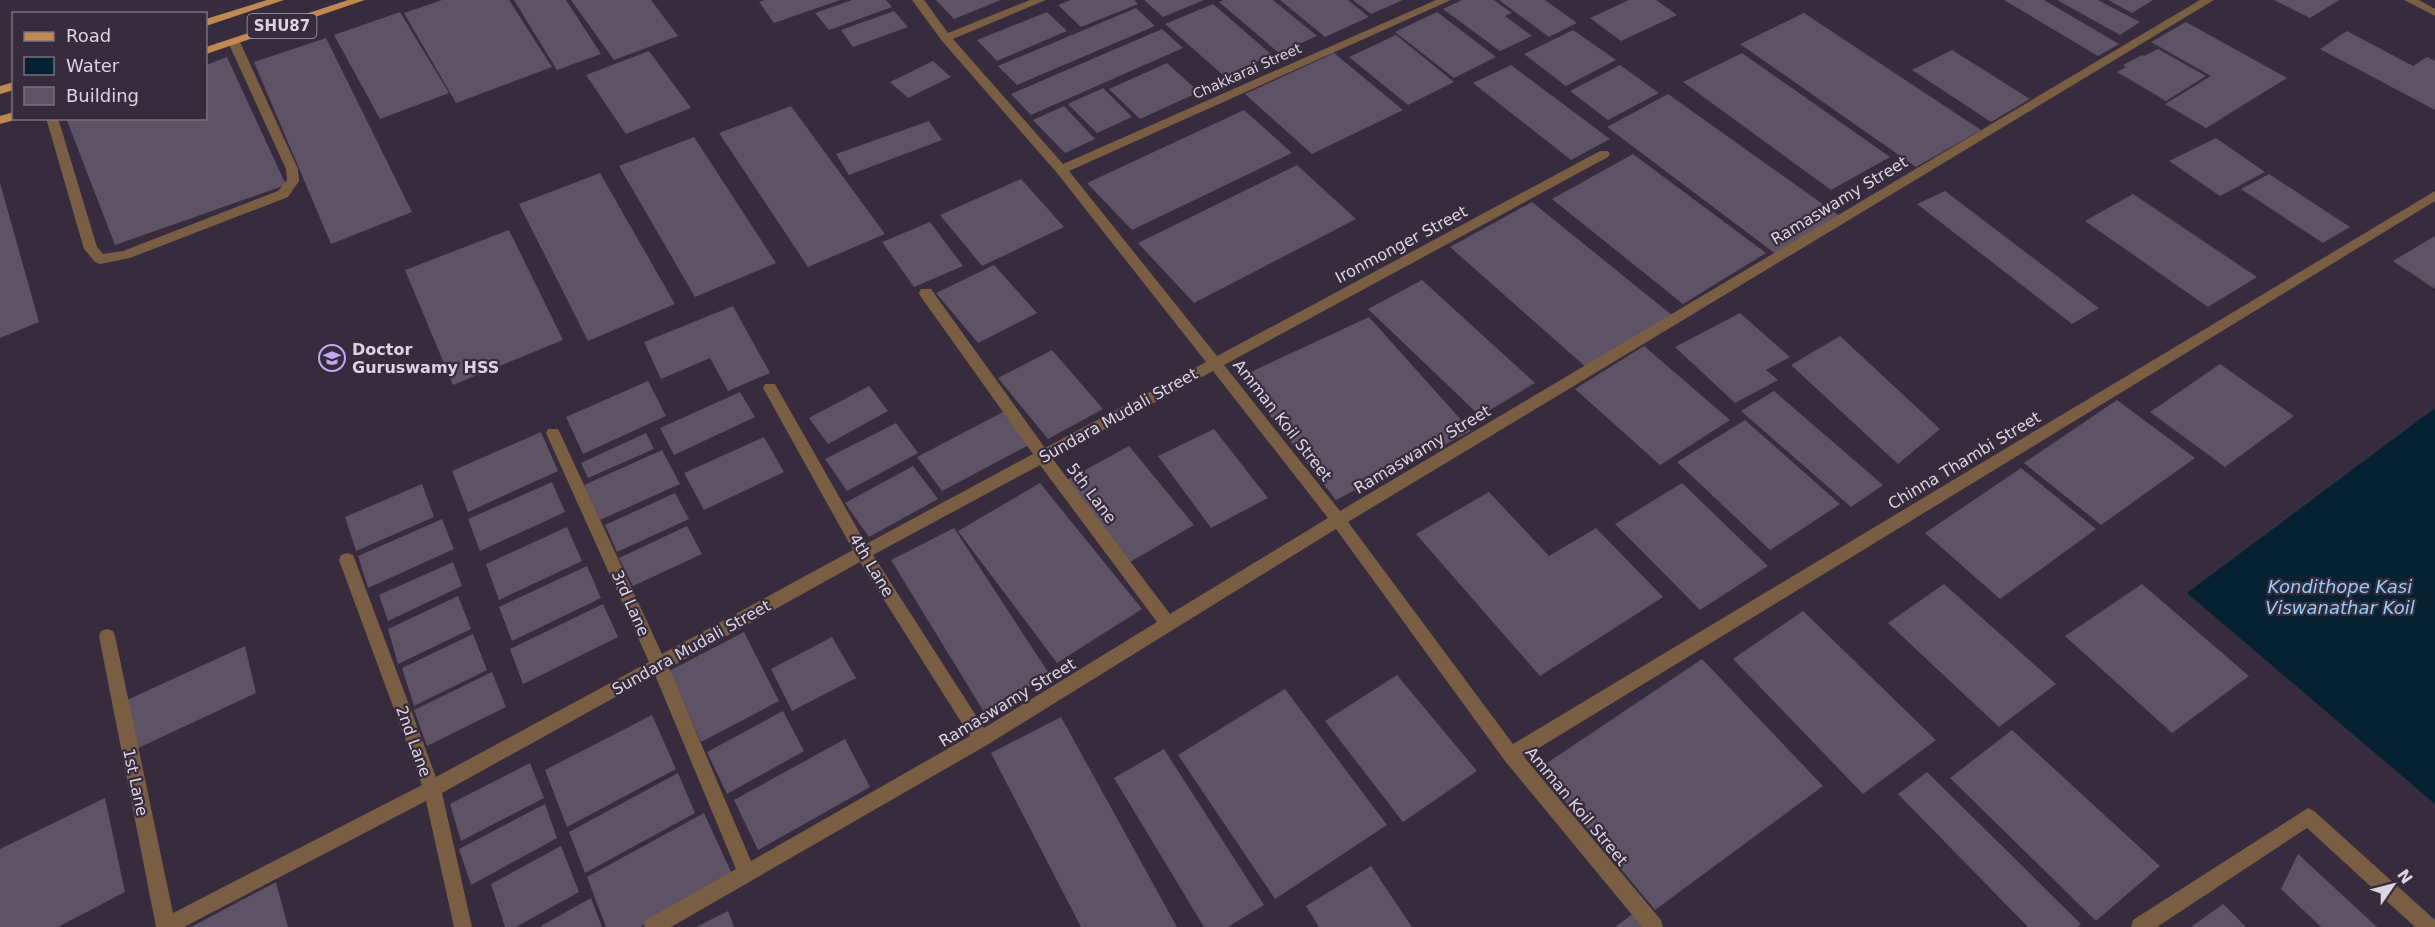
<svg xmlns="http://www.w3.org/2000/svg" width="2435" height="927" font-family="'DejaVu Sans',sans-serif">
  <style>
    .water { fill: #052132 }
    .building { fill: #5e5265 }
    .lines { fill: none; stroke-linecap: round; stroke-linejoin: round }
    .service { fill: #795e44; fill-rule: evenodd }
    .minor { fill: #795e44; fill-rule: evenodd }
    .primary { fill: #c08952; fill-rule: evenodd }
    .labels { text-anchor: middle; stroke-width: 4.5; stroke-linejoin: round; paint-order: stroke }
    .far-street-label { font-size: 14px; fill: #dcd5e0; stroke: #362c3d }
    .shield { fill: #362c3d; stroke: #aaa2af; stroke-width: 1.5 }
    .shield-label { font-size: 15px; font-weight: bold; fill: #dcd5e0 }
    .street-label { font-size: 16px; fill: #dcd5e0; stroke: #362c3d }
    .poi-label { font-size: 16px; font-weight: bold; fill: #dcd5e0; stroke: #362c3d; text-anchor: start }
    .water-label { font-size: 18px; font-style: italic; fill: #90cefa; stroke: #362c3d }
  </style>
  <rect width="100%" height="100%" fill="#362c3d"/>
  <path class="water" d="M2435 408V804L2187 593Z"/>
  <path class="building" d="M442 0H509L552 67 456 103 404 13Z
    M514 0H566L601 54 557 70Z
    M571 0H651L678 36 614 60Z
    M765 0H840L774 23 759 2Z
    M852 0H886L892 7 829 30 815 13Z
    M936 0H1001L954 19Z
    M1071 0H1134L1138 4 1081 27 1058 5Z
    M1144 0H1204L1163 17Z
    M1224 0H1273L1317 36 1279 53 1219 2Z
    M1280 0H1348L1369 17 1325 37Z
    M1353 0H1403L1371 14Z
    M1462 0H1494L1512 13 1505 16 1532 36 1500 51 1443 9Z
    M1499 0H1545L1577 23 1549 37Z
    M1629 0H1656L1677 15 1621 41 1590 18Z
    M2004 0H2044L2119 44 2098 56Z
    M2057 0H2098L2140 22 2120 35Z
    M2108 0H2153L2132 13Z
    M2274 0H2339L2310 18Z
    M1213 4 1272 55 1224 76 1165 24Z
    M1136 8 1155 26 1017 85 998 66Z
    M894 11 908 27 853 47 841 30Z
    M400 12 449 93 380 119 334 35Z
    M1047 12 1067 31 997 61 977 40Z
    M1437 12 1496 57 1454 78 1395 32Z
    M1804 13 1981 130 1916 167 1740 44Z
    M2186 22 2287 78 2206 128 2165 104 2211 76 2151 42Z
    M1162 29 1183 48 1031 115 1011 94Z
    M1573 30 1616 60 1566 86 1524 54Z
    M2347 31 2413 66 2427 57 2435 61V110L2320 49Z
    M1396 35 1454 82 1408 105 1349 57Z
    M326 38 412 212 331 244 254 62Z
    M2158 49 2206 76 2166 101 2117 72 2126 67 2123 65 2142 55 2144 56Z
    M1952 50 2030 99 1991 122 1912 70Z
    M649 51 691 108 626 134 586 75Z
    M1334 53 1403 110 1312 154 1245 94Z
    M1742 53 1890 157 1831 190 1683 82Z
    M227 57 286 185 115 245 66 118H206V65Z
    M933 61 951 77 908 98 890 82Z
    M1167 63 1199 92 1140 119 1109 89Z
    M1511 65 1610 139 1571 160 1473 83Z
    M1620 65 1659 93 1608 120 1570 91Z
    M1103 88 1132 117 1097 133 1068 104Z
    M1668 94 1841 217 1777 255 1607 127Z
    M791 106 885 234 808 267 719 133Z
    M1064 106 1095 139 1065 153 1033 120Z
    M1244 110 1292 153 1132 230 1087 183Z
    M929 121 942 140 849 175 836 154Z
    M694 137 776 263 695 297 619 166Z
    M2216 138 2265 172 2220 196 2169 161Z
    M1633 154 1766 253 1683 304 1552 199Z
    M1297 165 1356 219 1194 303 1138 243Z
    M600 173 675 304 588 341 519 204Z
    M2269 174 2350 227 2323 243 2241 189Z
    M1021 179 1064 227 982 266 940 215Z
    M0 183 39 322 0 338Z
    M1945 191 2099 308 2072 324 1917 204Z
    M2133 194 2257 277 2208 307 2085 221Z
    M1532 202 1673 316 1588 369 1450 247Z
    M930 222 963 266 914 287 882 242Z
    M509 230 563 340 453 385 405 270Z
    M2435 236V289L2393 261Z
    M994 265 1037 313 978 343 936 293Z
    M1422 280 1535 383 1480 416 1368 309Z
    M733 306 770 373 728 391 710 358 661 379 644 342Z
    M1740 313 1790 357 1766 370 1778 380 1735 403 1675 347Z
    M1369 317 1471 431 1336 500 1240 377Z
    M1840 336 1940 429 1898 464 1791 365Z
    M1644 346 1730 420 1660 465 1575 389Z
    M1052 350 1103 409 1048 439 998 378Z
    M2220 364 2294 416 2225 467 2150 412Z
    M648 381 666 416 583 454 566 417Z
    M869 386 888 411 828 444 809 418Z
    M1774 391 1883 485 1851 507 1741 411Z
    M740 392 755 417 674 455 660 428Z
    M2117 400 2195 458 2101 525 2024 463Z
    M1003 412 1029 445 942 491 917 457Z
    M1745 420 1840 504 1770 550 1677 462Z
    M896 423 918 453 847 491 825 459Z
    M1214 429 1268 498 1211 528 1158 456Z
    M541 432 558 471 468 512 452 471Z
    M646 433 654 449 588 478 581 463Z
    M764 437 784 472 704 510 684 473Z
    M1129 446 1194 525 1130 562 1067 480Z
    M662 450 680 484 600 520 584 485Z
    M913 466 938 499 869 537 845 503Z
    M2021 468 2096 529 2000 599 1925 533Z
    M552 482 565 512 480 551 468 519Z
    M1040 483 1142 609 1057 663 958 531Z
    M1682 483 1768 566 1700 610 1615 524Z
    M422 484 434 517 356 551 345 517Z
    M1489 492 1549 556 1596 528 1663 597 1540 676 1416 534Z
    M675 493 689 519 617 552 605 525Z
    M442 519 454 549 368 588 358 556Z
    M687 526 702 554 633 586 619 558Z
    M567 527 582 561 499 600 486 564Z
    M954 528 1050 675 984 712 891 560Z
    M453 562 462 586 388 621 379 595Z
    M587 566 601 598 512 641 499 607Z
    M1944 584 2056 684 1999 727 1888 623Z
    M2142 584 2249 676 2172 733 2065 636Z
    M458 596 471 629 398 664 388 629Z
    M603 604 618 637 523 684 510 649Z
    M1803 611 1936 740 1863 794 1733 659Z
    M744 632 779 701 701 742 669 671Z
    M473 634 487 670 414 706 402 668Z
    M832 637 856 678 792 711 771 669Z
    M245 646 256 693 136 749 127 700Z
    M1702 659 1823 786 1655 910 1538 769Z
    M492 672 506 707 427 746 414 710Z
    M1397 675 1477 771 1403 822 1325 721Z
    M1285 689 1387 825 1275 899 1178 755Z
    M783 711 804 751 727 794 707 752Z
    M652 715 676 769 567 827 545 770Z
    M1061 717 1177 927H1081L991 753Z
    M2012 730 2160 866 2096 921 1950 778Z
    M845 739 870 787 758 850 734 800Z
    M1164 749 1264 905 1228 927H1204L1114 778Z
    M530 763 544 798 461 841 450 804Z
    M1927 772 2081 924 2077 927H2028L1898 794Z
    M678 773 695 813 585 873 569 832Z
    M105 798 125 892 58 927H0V849Z
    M545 804 557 838 471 885 459 849Z
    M704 813 732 874 640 927H606L587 877Z
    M561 846 579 892 516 927H505L491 884Z
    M2298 854 2377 927H2321L2281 889Z
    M1371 866 1412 927H1319L1306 906Z
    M276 882 288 927H191Z
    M591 898 602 927H539Z
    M2223 904 2246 927H2191Z
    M728 911 734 927H696Z
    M1634 913 1646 927H1615Z"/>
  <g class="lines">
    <path class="service" d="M234 38 240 42 298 169 299 181 288 197 130 258 100 264 95 262 84 249 46 118H58L97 247 103 254 123 251 278 191 287 180 286 169 228 42Z"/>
    <path class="minor" d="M912 0H924L948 33 1030 0H1046L953 39 1063 164 1436 0H1451L1069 171 1217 356 1600 151H1608L1610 154 1608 157 1224 365 1340 511 2200 0H2214L1348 522 1513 744 2435 191V201L1524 757 1661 920 1663 927H1642L1505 761 1336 529 987 745 671 927H644L646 920 736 869 655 675 442 793 472 927H454L426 801 184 927H156L99 636 101 631 107 629 113 631 115 636 173 913 422 785 339 560 341 555 347 553 353 555 355 560 436 777 649 662 546 433 548 429H558L560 433 662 654 853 550 763 388 765 384H775L866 544 1033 454 921 297 919 293 921 289H931L1045 448 1206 362 1057 173 942 41ZM1213 371 1328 518 1170 614 1052 458ZM1040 465 1157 622 984 728 873 555ZM860 562 970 736 751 861 669 668Z
      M2404 0H2419L2435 9V16Z
      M2308 808 2314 811 2435 920V927H2415L2307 828 2157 927H2131L2133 920Z"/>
    <path class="primary" d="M267 0H284L206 26V19Z
      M348 0H365L206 54V47Z
      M14 82V90L0 94V86Z
      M14 112V118L18 119 0 124V116Z"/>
  </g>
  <defs>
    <symbol id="school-ring" viewBox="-11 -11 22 22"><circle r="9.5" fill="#362c3d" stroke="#c5a7f1" stroke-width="1.5"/><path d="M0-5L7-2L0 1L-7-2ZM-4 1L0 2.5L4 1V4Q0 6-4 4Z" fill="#c5a7f1"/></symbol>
  </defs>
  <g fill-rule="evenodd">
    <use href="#school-ring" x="317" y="343" width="30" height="30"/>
  </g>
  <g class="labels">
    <g class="far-street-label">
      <text transform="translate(1247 71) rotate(-24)" y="5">Chakkarai Street</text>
    </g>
    <rect class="shield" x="247.5" y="14" width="69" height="24" rx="4.5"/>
    <g class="shield-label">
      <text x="282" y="31">SHU87</text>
    </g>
    <g class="street-label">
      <text transform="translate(1839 200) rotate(-31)" y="6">Ramaswamy Street</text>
      <text transform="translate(1401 244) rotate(-28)" y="6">Ironmonger Street</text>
      <text transform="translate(1118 415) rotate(-29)" y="6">Sundara Mudali Street</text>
      <text transform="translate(1283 420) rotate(52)" y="6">Amman Koil Street</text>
      <text transform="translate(1422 449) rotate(-31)" y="6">Ramaswamy Street</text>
      <text transform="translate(1964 460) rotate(-31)" y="6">Chinna Thambi Street</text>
      <text transform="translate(1092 493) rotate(53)" y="6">5th Lane</text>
      <text transform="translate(872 565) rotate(59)" y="6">4th Lane</text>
      <text transform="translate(631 603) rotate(66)" y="6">3rd Lane</text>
      <text transform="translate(691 647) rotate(-29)" y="6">Sundara Mudali Street</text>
      <text transform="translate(1007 702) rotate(-31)" y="6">Ramaswamy Street</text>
      <text transform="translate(414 741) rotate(70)" y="6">2nd Lane</text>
      <text transform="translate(136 782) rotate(78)" y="6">1st Lane</text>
      <text transform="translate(1577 806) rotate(50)" y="6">Amman Koil Street</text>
    </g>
    <g class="poi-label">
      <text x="352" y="355">Doctor<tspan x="352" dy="18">Guruswamy HSS</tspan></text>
    </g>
    <g class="water-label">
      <text x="2340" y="593">Kondithope Kasi<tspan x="2340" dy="21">Viswanathar Koil</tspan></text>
    </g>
  </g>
  <rect x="12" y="12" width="195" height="108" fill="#362c3d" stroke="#78707e" stroke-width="1.5"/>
  <rect x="24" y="32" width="30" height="9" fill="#c08952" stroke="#78707e" stroke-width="1.5"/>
  <text x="66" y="42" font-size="18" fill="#dcd5e0">Road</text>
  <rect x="24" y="57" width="30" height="18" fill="#052132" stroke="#78707e" stroke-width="1.5"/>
  <text x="66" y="72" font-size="18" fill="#dcd5e0">Water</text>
  <rect x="24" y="87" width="30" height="18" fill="#5e5265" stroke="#78707e" stroke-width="1.5"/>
  <text x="66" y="102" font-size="18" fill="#dcd5e0">Building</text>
  <g transform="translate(2393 885) rotate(55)" stroke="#362c3d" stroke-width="4.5" paint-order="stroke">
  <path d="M0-4.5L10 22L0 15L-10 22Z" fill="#dcd5e0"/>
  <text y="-9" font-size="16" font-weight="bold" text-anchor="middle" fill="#dcd5e0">N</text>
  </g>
</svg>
